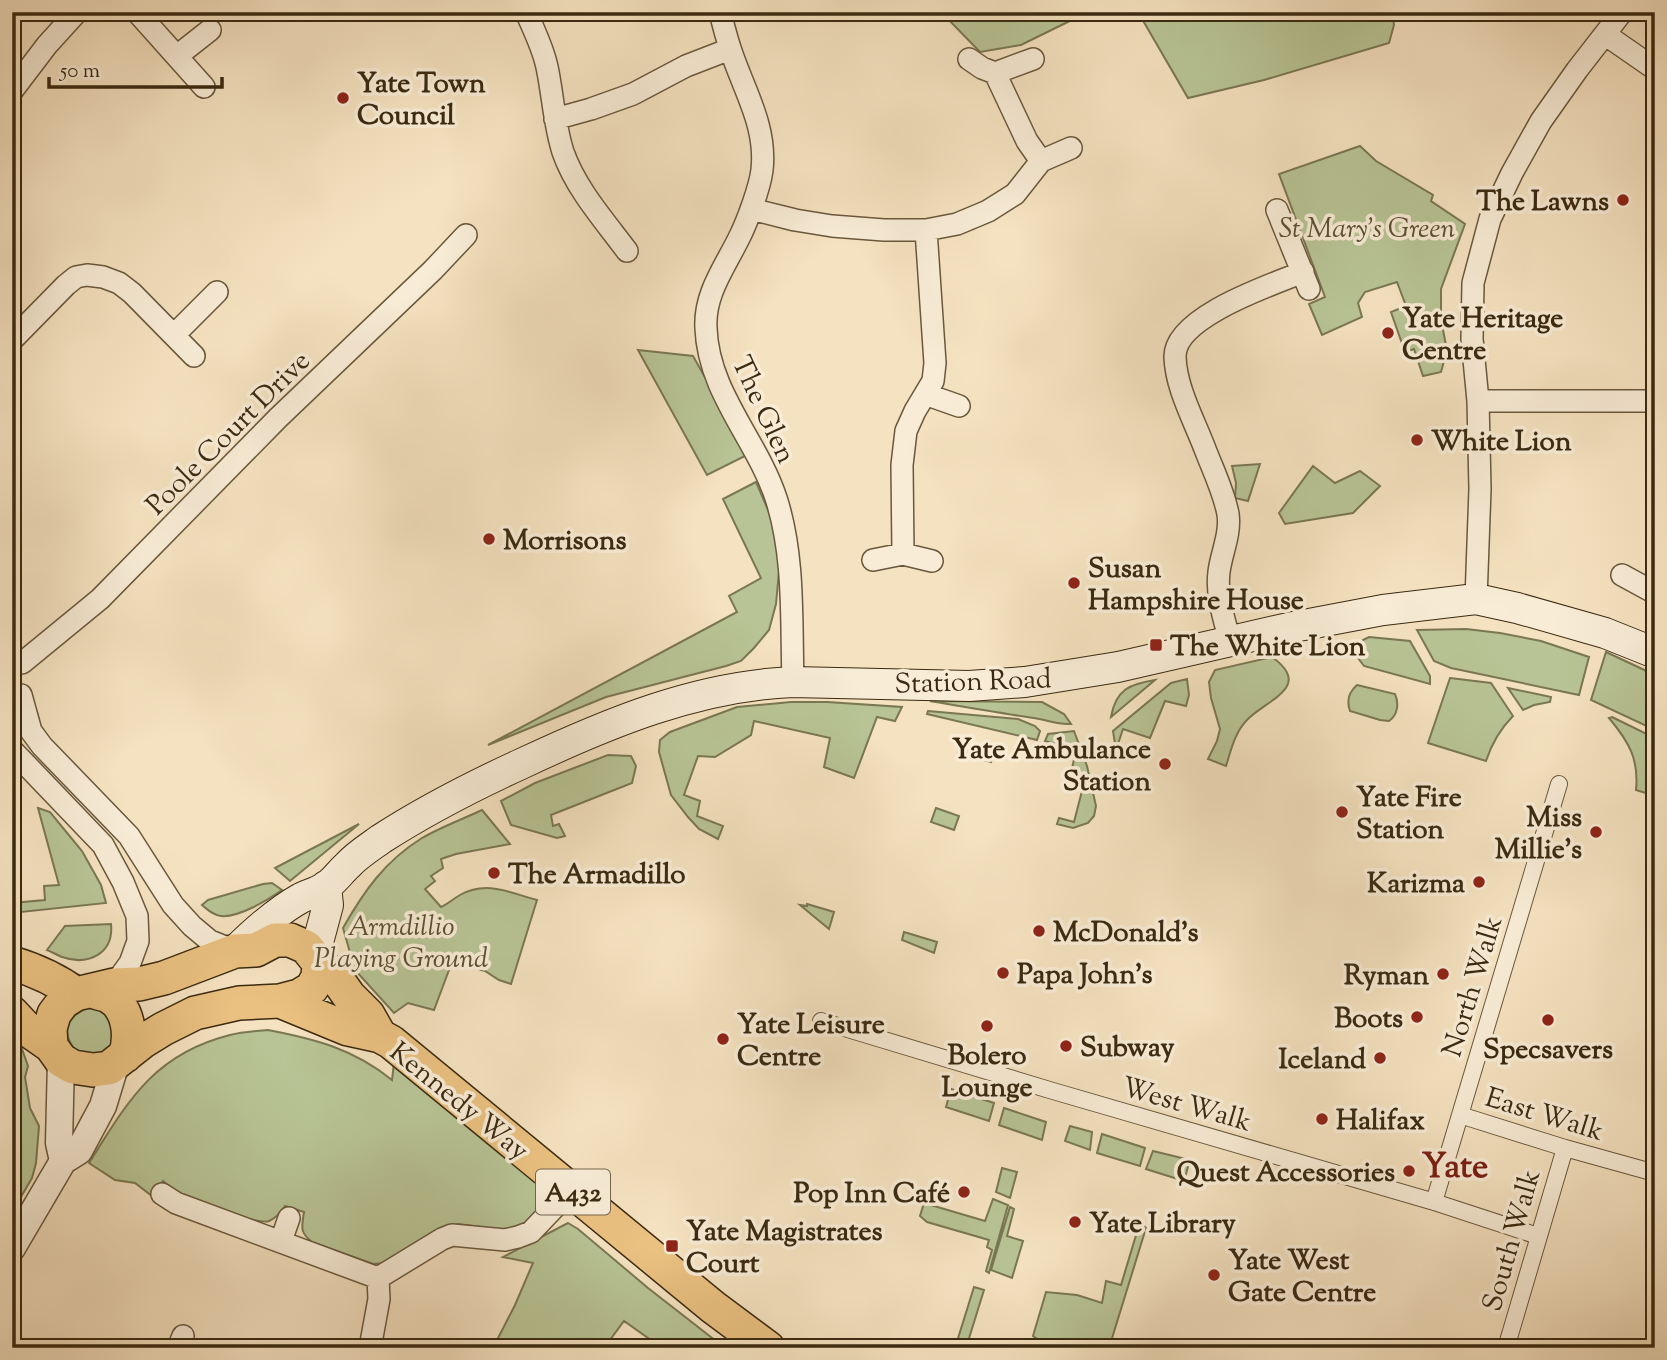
<svg xmlns="http://www.w3.org/2000/svg" width="1667" height="1360" font-family="'Sorts Mill Goudy',serif">
  <style>
    .green { fill: #b8c495; stroke: #7a7753; stroke-width: 2 }
    .lines { fill: none; stroke-linecap: round; stroke-linejoin: round }
    .pedestrian-casing { stroke: #6a583d; stroke-width: 18 }
    .minor-casing { stroke: #6a583d; stroke-width: 24 }
    .tertiary-casing { stroke: #6a583d; stroke-width: 29 }
    .secondary-casing { stroke: #3b2a11; stroke-width: 32 }
    .primary-casing { stroke: #3b2a11; stroke-width: 36 }
    .pedestrian { stroke: #f8ecd6; stroke-width: 16 }
    .minor { stroke: #f8ecd6; stroke-width: 21 }
    .tertiary { stroke: #f8ecd6; stroke-width: 26 }
    .secondary { stroke: #f8ecd6; stroke-width: 30 }
    .primary { stroke: #eac180; stroke-width: 33 }
    .poi-dot { fill: #8f2418; stroke: #f8ecd6; stroke-width: 2.5 }
    .labels { text-anchor: middle; stroke-width: 7; stroke-linejoin: round; paint-order: stroke }
    .shield { fill: #f8ecd6; stroke: #74644c; stroke-width: 2 }
    .shield-label { font-size: 26px; font-weight: bold; fill: #3b2a11 }
    .poi-label { font-size: 28px; font-weight: bold; fill: #3b2a11; stroke: #f8ecd6; text-anchor: start }
    .park-label { font-size: 28px; font-style: italic; fill: #5a5032; stroke: #f8ecd6 }
    .street-label { font-size: 28px; fill: #3b2a11; stroke: #f8ecd6 }
    .district-label { font-size: 35px; font-weight: bold; fill: #7a1f14; stroke: #f8ecd6 }
  </style>
  <rect width="100%" height="100%" fill="#f5e2c0"/>
  <filter id="stains"><feTurbulence type="fractalNoise" baseFrequency=".00286" numOctaves="4"/><feColorMatrix values="0 0 0 0 .2 0 0 0 0 .09 0 0 0 0 .02 0 0 0 .5 -.17"/></filter>
  <radialGradient id="worn" r=".72"><stop offset=".6" stop-color="#630" stop-opacity="0"/><stop offset="1" stop-color="#630" stop-opacity=".3"/></radialGradient>
  <path class="green" d="M941 12H1088L1021 45 980 52Z
    M1138 12H1392L1394 25 1389 43 1264 80 1188 98Z
    M1360 146 1376 161 1433 195 1431 201 1465 224 1441 289V320L1447 350 1441 372 1423 376 1414 349 1405 352 1391 312 1406 306 1397 282 1365 292 1358 303 1362 317 1322 335 1309 304 1325 297 1279 174Z
    M638 350 693 356 733 427 745 456 707 475Z
    M1260 464 1248 501 1235 498 1236 483 1232 466Z
    M1313 466 1335 483 1360 471 1380 486 1353 513 1285 524 1279 513Z
    M756 482 778 533 779 571 776 604 769 630 754 648 741 661 726 666 606 697 488 745 737 612 729 596 761 578 723 499Z
    M1466 629 1500 633 1541 641 1589 657 1579 695 1451 668 1434 661 1417 630Z
    M1369 637 1410 641 1430 676V684L1364 666 1358 658 1363 640Z
    M1606 652 1655 675V730L1591 700Z
    M1272 657C1314 687 1266 700 1247 720 1235 732 1231 750 1226 766L1208 759 1217 741 1220 729 1211 698 1209 682 1215 670Z
    M1450 678 1491 683 1513 716C1500 729 1492 743 1486 761L1428 743Z
    M1187 679 1189 695 1186 706 1165 701 1150 738 1123 729 1116 750 1113 731 1171 683Z
    M1155 680 1111 717C1116 689 1130 684 1155 680Z
    M1357 685 1395 694C1399 703 1398 715 1389 721L1380 720 1350 711C1346 700 1349 692 1357 685Z
    M1508 688 1551 697 1550 702 1534 705 1523 710Z
    M930 701 1042 702 1064 714 1071 724C1058 725 1047 720 1034 718 999 713 965 707 930 701Z
    M791 702H827L902 707 895 721 877 717 854 778 824 767 830 738 754 721 751 735 715 757 698 756 684 795 700 801 697 816 723 826 718 839 699 829 688 817 671 795 659 752 660 740 670 732 737 707Z
    M928 711 1018 719 1035 726 1040 731 1037 740 927 714Z
    M1612 717 1655 738V796L1636 790C1639 759 1629 742 1609 718Z
    M1074 731 1087 766 1096 806 1094 816 1088 823 1073 828 1057 824 1059 818 1074 822 1084 783 1070 777 1075 755 1074 749 1045 741 1048 734Z
    M960 742 994 750 991 762 958 753Z
    M608 755 631 756 636 766 632 783 551 815 553 826 559 824 565 836 557 838 511 825 501 801 535 783Z
    M38 808 50 812 82 851 101 885 106 903 12 913V903L45 900 44 886 59 885Z
    M936 808 959 816 954 830 931 822Z
    M482 810 510 844 456 854 441 859 443 868 431 876 435 881 425 889 441 907C448 904 453 899 460 895 487 880 510 893 537 900L511 984 499 980 485 971 452 962 434 1010 408 1003 394 1013 355 970 343 928C364 891 385 861 422 838 441 827 463 819 482 810Z
    M359 824 290 881 275 868Z
    M272 883 282 890C268 900 238 918 221 916 213 915 208 910 202 905L208 900 263 884Z
    M807 904 834 912 829 929 800 905 807 906Z
    M111 924C114 954 88 966 62 957 57 955 52 952 47 950L65 926Z
    M904 932 937 942 934 953 902 940Z
    M87 1008H99L116 1024 113 1047 104 1055H80C61 1037 63 1019 87 1008Z
    M268 1030C315 1039 354 1049 392 1080L394 1063 546 1189 549 1198 523 1230 512 1231 458 1224 446 1226 386 1263 373 1264 312 1242C299 1232 302 1226 304 1212L285 1206C281 1212 276 1218 269 1221 258 1226 189 1198 176 1191 172 1188 167 1185 163 1181L152 1196 135 1183 115 1180 89 1163C128 1101 154 1054 230 1035 242 1032 256 1031 268 1030Z
    M12 1038 22 1049 28 1066 25 1077 30 1108 39 1126 36 1163 32 1178 18 1202 12 1199Z
    M951 1089 994 1103 989 1121 946 1107Z
    M1004 1108 1046 1122 1042 1140 999 1125Z
    M1070 1126 1092 1132 1090 1150 1065 1141Z
    M1102 1134 1145 1148 1140 1166 1097 1153Z
    M1153 1151 1190 1160 1184 1181 1146 1169Z
    M1002 1168 1017 1172 1010 1198 996 1192Z
    M993 1199 1008 1205 989 1273 986 1271 992 1250 987 1247 989 1240 927 1222 920 1216 924 1203 985 1221Z
    M1010 1207 1014 1209 1007 1236 1023 1241 1012 1278 991 1270Z
    M1140 1222 1146 1228 1109 1348H1051L1033 1336 1046 1292 1077 1295 1102 1303 1106 1281 1121 1285Z
    M568 1223 578 1229 648 1288 725 1348H662L624 1321 604 1348H510L496 1342 515 1305 533 1263 503 1257Z
    M974 1287 984 1290 966 1348H955Z"/>
  <g class="lines">
    <defs>
      <path id="pedestrian" d="M821 1021 1053 1091 1431 1201 1538 1236
        M1460 1115 1565 1148 1655 1173
        M1434 1202 1559 784
        M1506 1348 1565 1148"/>
      <path id="minor" d="M137 12 204 87
        M526 12C534 30 543 48 547 67 553 95 554 124 563 152 576 189 604 220 627 251
        M720 12C723 24 726 36 730 48 743 89 767 125 762 170 760 187 747 223 738 240 724 268 704 295 706 328 708 392 757 440 776 498 795 556 791 622 793 682
        M1606 35 1655 69
        M177 56 210 30
        M969 59 982 68 995 73 1033 59
        M995 73 1027 141 1041 161
        M12 91 47 45 77 12
        M555 119 591 109 633 94 686 66 730 49
        M751 209 795 220 832 226 884 230H926L957 224 988 211 1015 194 1041 161 1071 148
        M1277 210 1309 289
        M174 335 217 292
        M12 340 66 285 76 277 87 275 103 277 119 283 132 293 194 356
        M925 394 959 406
        M1478 401H1645L1655 400
        M903 554 902 465 906 431 915 411 933 381 935 363 926 230
        M873 560 903 554 932 561
        M1622 575 1655 593
        M1476 599 1480 489 1478 401 1472 339 1473 283 1490 219 1512 173 1541 121 1577 70 1622 12
        M1230 641C1224 619 1216 595 1219 572 1221 554 1231 534 1228 514 1224 492 1213 470 1205 449 1194 420 1176 388 1175 357 1174 317 1271 285 1303 272
        M22 663 100 599 278 418 433 270 466 235
        M21 695 31 731 42 746 129 836 173 905 192 926 210 941 235 951
        M12 750 103 845 123 882 137 916 138 941 130 963 114 985
        M162 1194 176 1203 378 1278 442 1239 452 1235 505 1240 518 1237 531 1232 571 1190
        M281 1241 289 1218
        M178 1348 183 1336
        M370 1348 379 1299 378 1278"/>
      <path id="tertiary" d="M61 1060 59 1143 63 1161
        M12 1248 63 1161 79 1151 103 1106 116 1063"/>
      <path id="secondary" d="M235 951C255 931 276 912 301 898 309 894 318 892 325 887 334 882 340 872 348 865 357 855 370 847 381 839 426 810 473 786 521 764 608 723 697 686 793 682L969 686 1025 682 1118 667 1288 628 1383 610 1476 599 1517 608 1605 633 1655 653
        M319 963 317 946 328 905 326 886"/>
      <path id="primary" d="M12 963C35 970 57 980 76 994
        M319 963 318 977 312 988 299 996 280 1001 239 1003 195 1013 163 1029 142 1042 109 1068 93 1070 73 1067 61 1060 51 1046 50 1029 54 1014 63 1002 76 994 114 985 139 984 164 978 235 951 256 950 275 940H290L306 947 319 963 337 979 349 996 368 1015 380 1036
        M92 991C97 993 103 994 108 996 129 1007 132 1036 125 1056
        M280 1001 348 1029 380 1036 391 1042 713 1307 768 1348
        M12 1013 28 1030 51 1046"/>
    </defs>
    <use href="#pedestrian" class="pedestrian-casing"/>
    <use href="#minor" class="minor-casing"/>
    <use href="#tertiary" class="tertiary-casing"/>
    <use href="#secondary" class="secondary-casing"/>
    <use href="#primary" class="primary-casing"/>
    <use href="#pedestrian" class="pedestrian"/>
    <use href="#minor" class="minor"/>
    <use href="#tertiary" class="tertiary"/>
    <use href="#secondary" class="secondary"/>
    <use href="#primary" class="primary"/>
  </g>
  <g class="poi-dot">
    <circle cx="343" cy="98" r="7"/>
    <circle cx="1623" cy="200" r="7"/>
    <circle cx="1388" cy="333" r="7"/>
    <circle cx="1417" cy="440" r="7"/>
    <circle cx="489" cy="539" r="7"/>
    <circle cx="1074" cy="583" r="7"/>
    <rect x="1149" y="638" width="14" height="14" rx="3.5"/>
    <circle cx="1165" cy="764" r="7"/>
    <circle cx="1342" cy="812" r="7"/>
    <circle cx="1596" cy="832" r="7"/>
    <circle cx="494" cy="873" r="7"/>
    <circle cx="1479" cy="882" r="7"/>
    <circle cx="1039" cy="931" r="7"/>
    <circle cx="1003" cy="973" r="7"/>
    <circle cx="1443" cy="974" r="7"/>
    <circle cx="1417" cy="1017" r="7"/>
    <circle cx="1548" cy="1020" r="7"/>
    <circle cx="987" cy="1026" r="7"/>
    <circle cx="723" cy="1039" r="7"/>
    <circle cx="1066" cy="1046" r="7"/>
    <circle cx="1380" cy="1058" r="7"/>
    <circle cx="1322" cy="1119" r="7"/>
    <circle cx="1409" cy="1171" r="7"/>
    <circle cx="964" cy="1192" r="7"/>
    <circle cx="1075" cy="1222" r="7"/>
    <rect x="665" y="1239" width="14" height="14" rx="3.5"/>
    <circle cx="1214" cy="1275" r="7"/>
  </g>
  <g class="labels">
    <rect class="shield" x="536" y="1169.5" width="74" height="45" rx="5"/>
    <g class="shield-label">
      <text x="573" y="1201">A432</text>
    </g>
    <g class="poi-label">
      <text x="357" y="92">Yate Town<tspan x="357" dy="32">Council</tspan></text>
      <text x="1609" y="210" text-anchor="end">The Lawns</text>
      <text x="1402" y="327">Yate Heritage<tspan x="1402" dy="32">Centre</tspan></text>
      <text x="1431" y="450">White Lion</text>
      <text x="503" y="549">Morrisons</text>
      <text x="1088" y="577">Susan<tspan x="1088" dy="32">Hampshire House</tspan></text>
      <text x="1170" y="655">The White Lion</text>
      <text x="1151" y="758" text-anchor="end">Yate Ambulance<tspan x="1151" dy="32">Station</tspan></text>
      <text x="1356" y="806">Yate Fire<tspan x="1356" dy="32">Station</tspan></text>
      <text x="1582" y="826" text-anchor="end">Miss<tspan x="1582" dy="32">Millie's</tspan></text>
      <text x="508" y="883">The Armadillo</text>
      <text x="1465" y="892" text-anchor="end">Karizma</text>
      <text x="1053" y="941">McDonald's</text>
      <text x="1017" y="983">Papa John's</text>
      <text x="1429" y="984" text-anchor="end">Ryman</text>
      <text x="1403" y="1027" text-anchor="end">Boots</text>
      <text x="737" y="1033">Yate Leisure<tspan x="737" dy="32">Centre</tspan></text>
      <text x="1080" y="1056">Subway</text>
      <text x="1548" y="1058" text-anchor="middle">Specsavers</text>
      <text x="987" y="1064" text-anchor="middle">Bolero<tspan x="987" dy="32">Lounge</tspan></text>
      <text x="1366" y="1068" text-anchor="end">Iceland</text>
      <text x="1336" y="1129">Halifax</text>
      <text x="1395" y="1181" text-anchor="end">Quest Accessories</text>
      <text x="950" y="1202" text-anchor="end">Pop Inn Café</text>
      <text x="1089" y="1232">Yate Library</text>
      <text x="686" y="1240">Yate Magistrates<tspan x="686" dy="32">Court</tspan></text>
      <text x="1228" y="1269">Yate West<tspan x="1228" dy="32">Gate Centre</tspan></text>
    </g>
    <g class="park-label">
      <text x="1367" y="237">St Mary's Green</text>
      <text x="401" y="935">Armdillio<tspan x="401" dy="32">Playing Ground</tspan></text>
    </g>
    <g class="street-label">
      <text transform="translate(765 409) rotate(65)" y="10">The Glen</text>
      <text transform="translate(227 432) rotate(-45)" y="10">Poole Court Drive</text>
      <text transform="translate(973 680) rotate(-2)" y="10">Station Road</text>
      <text transform="translate(1471 986) rotate(-73)" y="10">North Walk</text>
      <text transform="translate(460 1100) rotate(39)" y="10">Kennedy Way</text>
      <text transform="translate(1187 1103) rotate(16)" y="10">West Walk</text>
      <text transform="translate(1545 1113) rotate(17)" y="10">East Walk</text>
      <text transform="translate(1510 1240) rotate(-74)" y="10">South Walk</text>
    </g>
    <g class="district-label">
      <text x="1455" y="1177">Yate</text>
    </g>
  </g>
  <rect width="1667" height="1360" fill="none" stroke="#f5e2c0" stroke-width="42"/>
  <rect x="14" y="14" width="1639" height="1332" fill="none" stroke="#3b2a11" stroke-width="3.5"/>
  <rect x="21" y="21" width="1625" height="1318" fill="none" stroke="#3b2a11" stroke-width="2"/>
  <path d="M49 77v10h173v-10" fill="none" stroke="#3b2a11" stroke-width="3.5"/>
  <text x="60" y="77" font-size="21" fill="#3b2a11" stroke="#f8ecd6" stroke-width="5" paint-order="stroke">50 m</text>
  <rect width="100%" height="100%" filter="url(#stains)"/>
  <rect width="100%" height="100%" fill="url(#worn)"/>
</svg>
